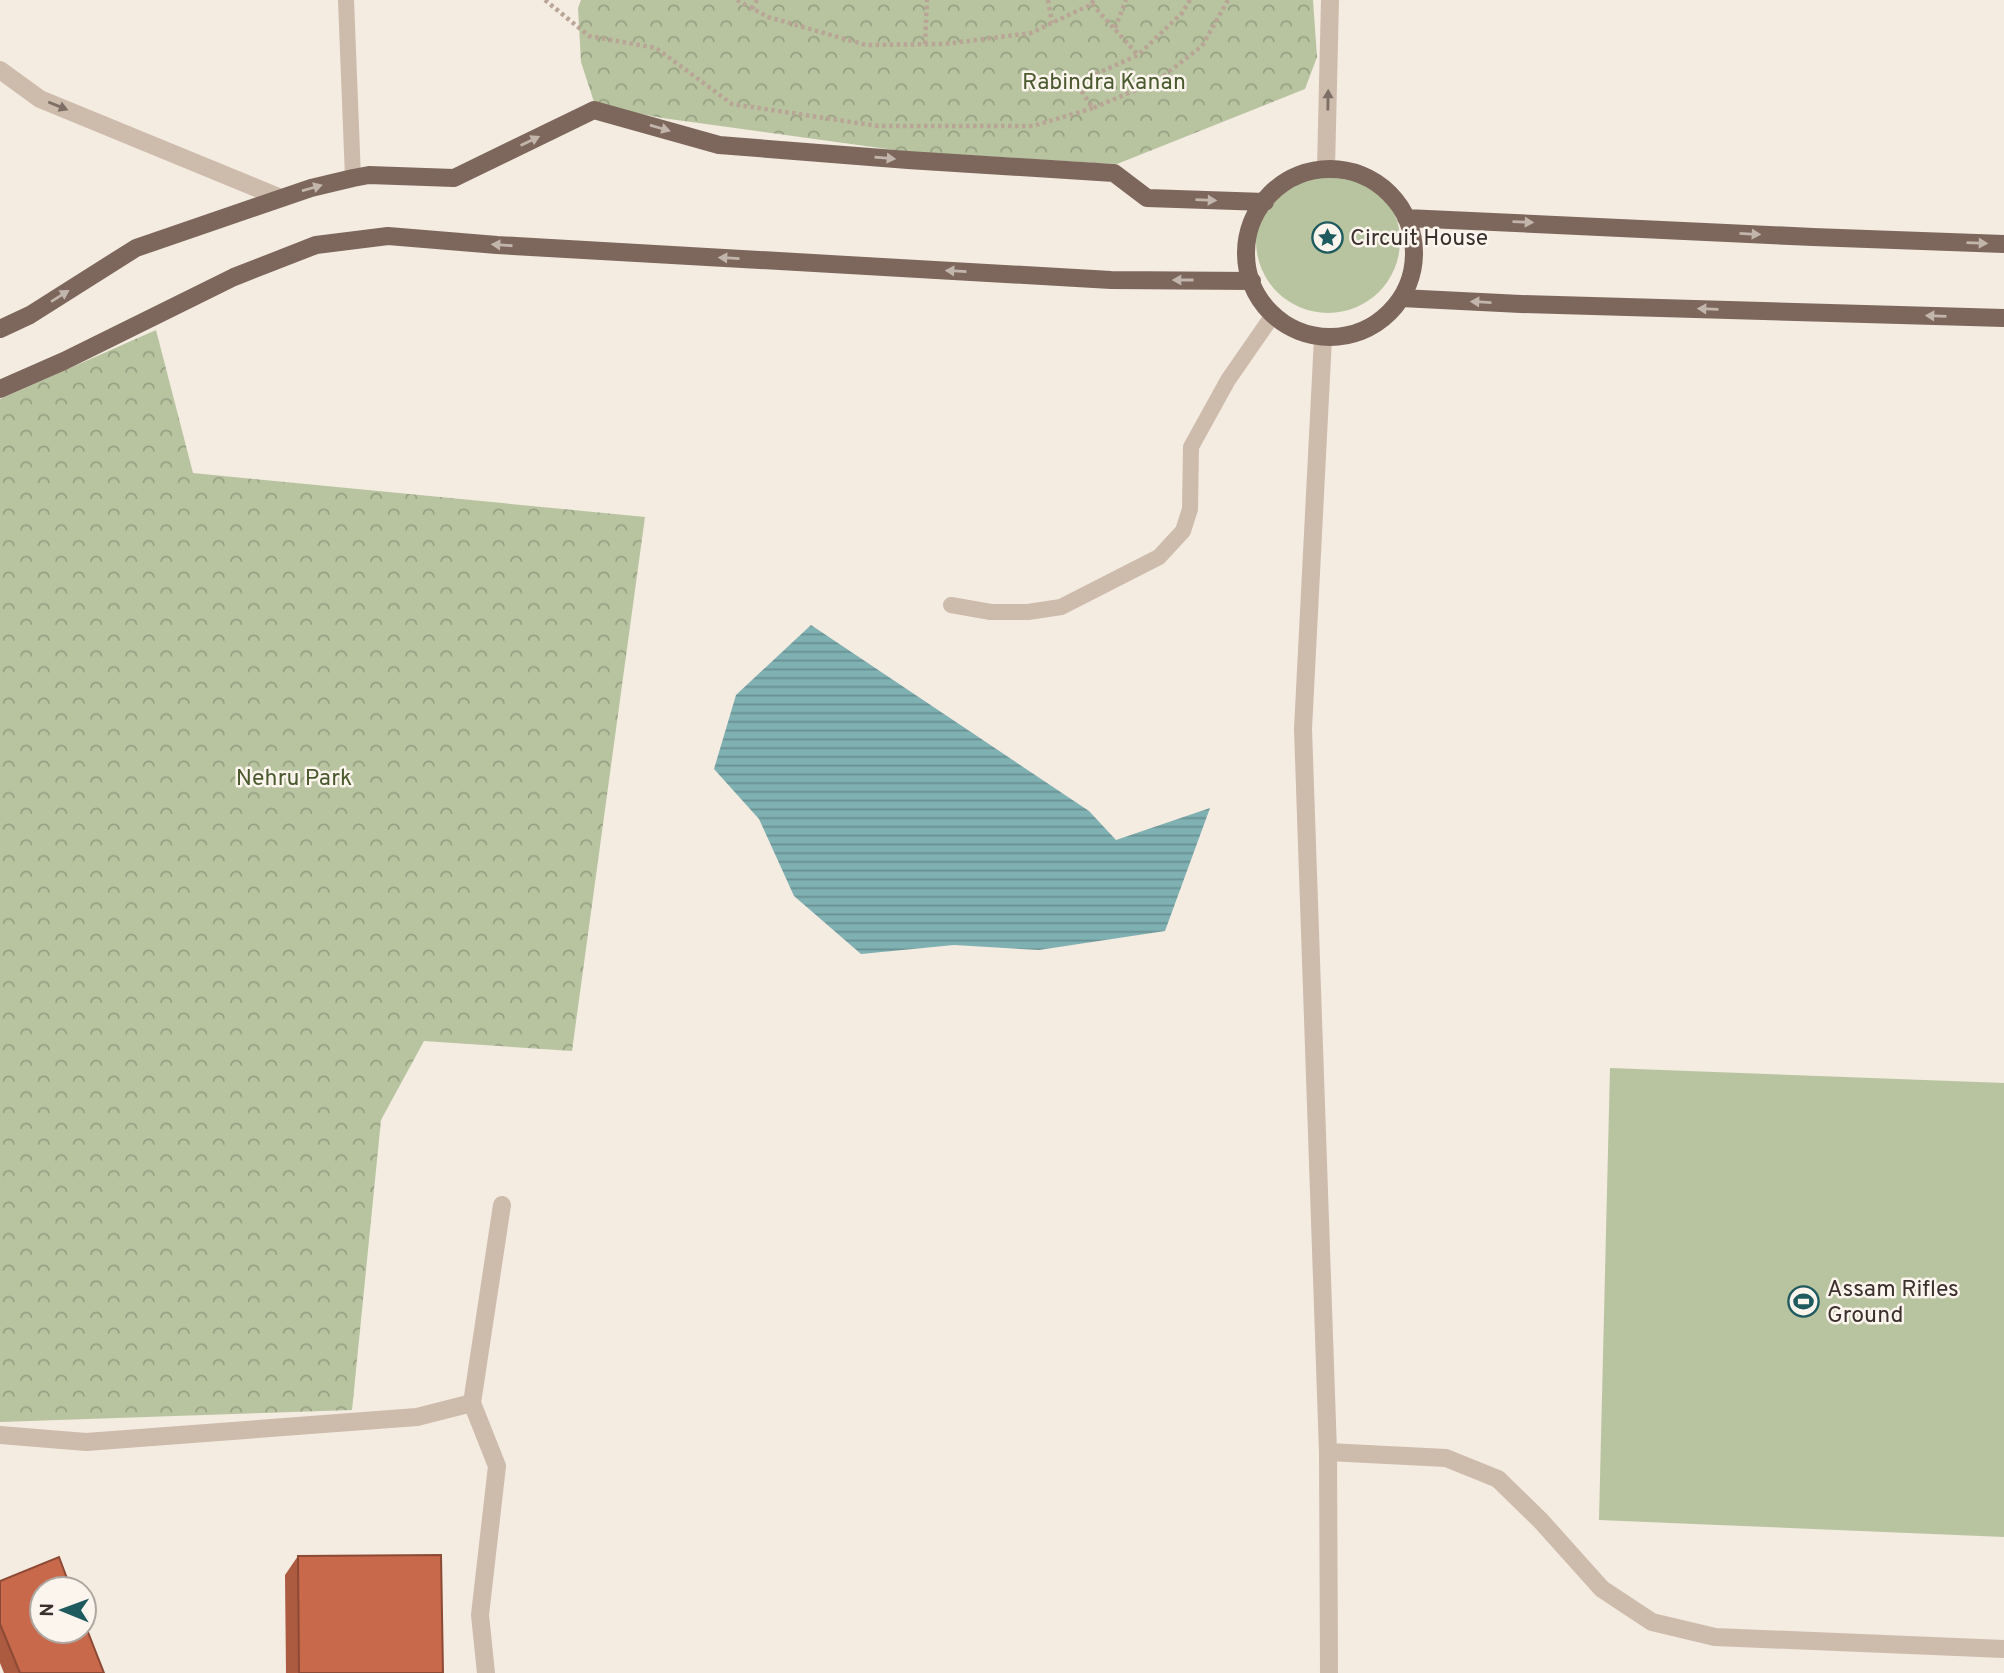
<svg xmlns="http://www.w3.org/2000/svg" width="2004" height="1673" font-family="Overpass,sans-serif">
  <style>
    .grass { fill: #b8c4a0 }
    .park { fill: url(#park-crowns) }
    .water { fill: url(#water-rules) }
    .lines { fill: none; stroke-linecap: round; stroke-linejoin: round }
    .path { stroke: #b9a596; stroke-width: 4.5; stroke-dasharray: 3.5 3.5; stroke-linecap: butt }
    .service { stroke: #cdbbac; stroke-width: 16 }
    .minor { stroke: #cdbbac; stroke-width: 18 }
    .tertiary { stroke: #cdbbac; stroke-width: 18 }
    .primary { stroke: #7d675c; stroke-width: 18 }
    .wall { fill: #ac5a40 }
    .building { fill: #c8694b; stroke: #8c4a34; stroke-width: 2 }
    .oneway { fill: #7d6f65 }
    .oneway2 { fill: #c2b5ac }
    .labels { text-anchor: middle; stroke-width: 5; stroke-linejoin: round; paint-order: stroke }
    .park-label { font-size: 23px; fill: #4a5a2e; stroke: #fbf5ee }
    .poi-label { font-size: 23px; fill: #3b302b; stroke: #fbf5ee; text-anchor: start }
  </style>
  <defs>
    <pattern id="park-crowns" width="20" height="18" patternUnits="userSpaceOnUse" patternTransform="scale(1.75)"><rect width="20" height="18" fill="#b8c4a0"/><path d="M2 6a3 3 0 1 1 6 0M12 15a3 3 0 1 1 6 0" fill="none" stroke="#97a083"/></pattern>
    <pattern id="water-rules" width="6" height="5" patternUnits="userSpaceOnUse" patternTransform="scale(1.75)"><rect width="6" height="5" fill="#7fb0b2"/><path d="M0 2.5h6" fill="none" stroke="#699091"/></pattern>
  </defs>
  <rect width="100%" height="100%" fill="#f4ebe1"/>
  <path class="grass" d="M1256 241a72 72 0 1 1 144 0a72 72 0 1 1-144 0Z
    M1610 1068 2004 1083V1537L1599 1520Z"/>
  <path class="park" d="M581 0H1313L1317 57 1305 89 1117 164 909 152 662 118 595 105 581 62 578 8Z
    M156 330 193 473 645 517 572 1051 424 1041 381 1120 352 1410 0 1422V399Z"/>
  <path class="water" d="M811 625 1089 811 1116 840 1210 808 1165 931 1039 950 954 945 861 954 794 896 759 819 714 769 736 695Z"/>
  <g class="lines">
    <path class="path" d="M545 0 589 36 656 48 732 104 878 126H1033L1093 108
      M737 0 768 17 866 45 944 44 1031 33 1092 4 1093 0
      M1048 0 1052 23
      M1190 0 1182 13 1138 55 1076 83 1093 108 1157 81 1202 46 1228 0
      M1092 4 1138 55
      M752 9 757 0
      M1115 28 1126 0
      M925 44 927 0"/>
    <path class="service" d="M346 0 353 178
      M951 605 991 612H1028L1061 607 1159 557 1183 531 1190 509 1191 447 1228 380 1273 315"/>
    <path class="minor" d="M1323 338 1303 729 1328 1452 1329 1673
      M472 1403 497 1466 480 1615 486 1673
      M0 1435 86 1442 417 1417 472 1403 502 1205
      M1328 1452 1446 1458 1498 1479 1541 1521 1602 1589 1652 1622 1715 1637 2004 1649"/>
    <path class="tertiary" d="M0 70 40 99 281 198
      M1326 168 1330 0"/>
    <path class="primary" d="M1246 253a84 84 0 1 1 168 0a84 84 0 1 1-168 0Z
      M1406 218 1813 237 2004 244
      M1401 298 1521 304 2004 318
      M0 329 30 315 136 248 311 188 353 178 369 175 454 178 594 110 719 145 908 160 1114 173 1147 198 1265 202
      M0 389 64 361 234 277 316 245 388 236 497 245 1111 280 1252 281"/>
  </g>
  <path class="wall" d="M298 1556 443 1673H286L285 1575Z
    M0 1581 104 1673H4L0 1663Z"/>
  <path class="building" d="M441 1555 443 1673H299L298 1556Z
    M59 1557 71 1589H42V1631H84V1622L104 1673H20L0 1624V1581Z"/>
  <defs><path id="oneway-solid" d="M-6-.8H1V-3.2L6.5 0L1 3.2V.8H-6Z" transform="scale(1.75)"/></defs>
  <g class="oneway">
    <use href="#oneway-solid" transform="translate(1328 100) rotate(-89)"/>
    <use href="#oneway-solid" transform="translate(58 106) rotate(22)"/>
  </g>
  <g class="oneway2">
    <use href="#oneway-solid" transform="translate(660 128) rotate(16)"/>
    <use href="#oneway-solid" transform="translate(530 141) rotate(-26)"/>
    <use href="#oneway-solid" transform="translate(885 158) rotate(5)"/>
    <use href="#oneway-solid" transform="translate(312 188) rotate(-16)"/>
    <use href="#oneway-solid" transform="translate(1206 200) rotate(2)"/>
    <use href="#oneway-solid" transform="translate(1523 222) rotate(2)"/>
    <use href="#oneway-solid" transform="translate(1750 234) rotate(3)"/>
    <use href="#oneway-solid" transform="translate(1977 243) rotate(2)"/>
    <use href="#oneway-solid" transform="translate(502 245) rotate(-176)"/>
    <use href="#oneway-solid" transform="translate(729 258) rotate(-177)"/>
    <use href="#oneway-solid" transform="translate(956 271) rotate(-177)"/>
    <use href="#oneway-solid" transform="translate(1183 280) rotate(-180)"/>
    <use href="#oneway-solid" transform="translate(60 296) rotate(-32)"/>
    <use href="#oneway-solid" transform="translate(1481 302) rotate(-177)"/>
    <use href="#oneway-solid" transform="translate(1708 309) rotate(-178)"/>
    <use href="#oneway-solid" transform="translate(1936 316) rotate(-178)"/>
  </g>
  <defs>
    <symbol id="sight-ring" viewBox="-11 -11 22 22"><circle r="9.5" fill="#fbf5ee" stroke="#1f5a5e" stroke-width="1.5"/><path d="M0-6L1.8-2.2L6-1.7L2.9 1.2L3.7 5.4L0 3.3L-3.7 5.4L-2.9 1.2L-6-1.7L-1.8-2.2Z" fill="#1f5a5e"/></symbol>
    <symbol id="stadium-ring" viewBox="-11 -11 22 22"><circle r="9.5" fill="#fbf5ee" stroke="#1f5a5e" stroke-width="1.5"/><path d="M0-5a6.5 5 0 1 0 0 10a6.5 5 0 1 0 0-10ZM-3.5-1.8h7v3.6h-7Z" fill="#1f5a5e"/></symbol>
  </defs>
  <g fill-rule="evenodd">
    <use href="#sight-ring" x="1310" y="220" width="35" height="35"/>
    <use href="#stadium-ring" x="1786" y="1284" width="35" height="35"/>
  </g>
  <g class="labels">
    <g class="park-label">
      <text x="1104" y="89">Rabindra Kanan</text>
      <text x="294" y="785">Nehru Park</text>
    </g>
    <g class="poi-label">
      <text x="1350" y="245">Circuit House</text>
      <text x="1827" y="1296">Assam Rifles<tspan x="1827" dy="26">Ground</tspan></text>
    </g>
  </g>
  <g transform="translate(63 1610) rotate(271)"><circle r="33" fill="#fbf5ee" stroke="#aea6a0" stroke-width="2"/>
  <path d="M0-5L12 26L0 18L-12 26Z" fill="#1f5a5e"/>
  <text y="-10" font-size="19" font-weight="bold" text-anchor="middle" fill="#3b302b">N</text>
  </g>
</svg>
